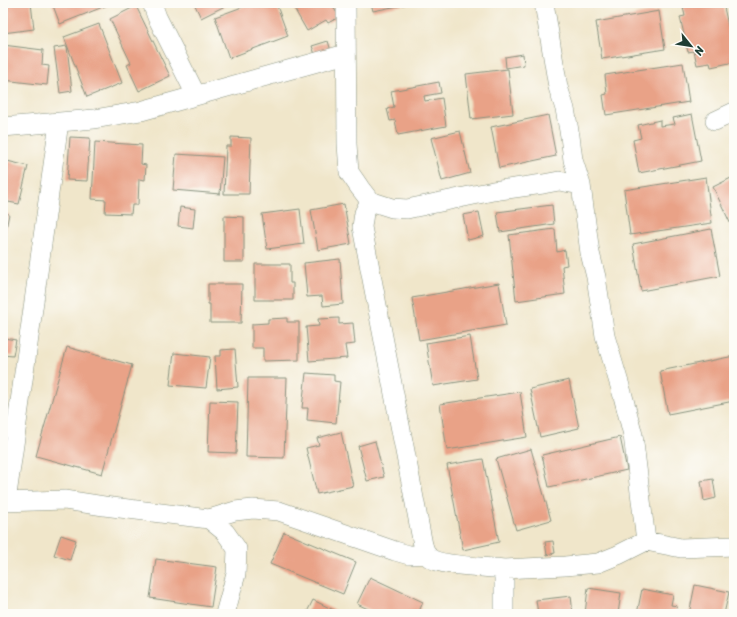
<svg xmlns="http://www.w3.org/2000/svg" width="737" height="617" font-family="Sriracha,sans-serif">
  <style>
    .building { fill: #e9a287 }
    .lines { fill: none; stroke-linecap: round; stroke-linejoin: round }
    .minor-casing { stroke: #88927f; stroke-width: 20 }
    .minor { stroke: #fff; stroke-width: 19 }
  </style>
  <rect width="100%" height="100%" fill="#fdfcf7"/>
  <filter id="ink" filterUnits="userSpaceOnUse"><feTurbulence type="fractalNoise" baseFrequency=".025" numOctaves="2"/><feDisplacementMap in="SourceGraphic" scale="8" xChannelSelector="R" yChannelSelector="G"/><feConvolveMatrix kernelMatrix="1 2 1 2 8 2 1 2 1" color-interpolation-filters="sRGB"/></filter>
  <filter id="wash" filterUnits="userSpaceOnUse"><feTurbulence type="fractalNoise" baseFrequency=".012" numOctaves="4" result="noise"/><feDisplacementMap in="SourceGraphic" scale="16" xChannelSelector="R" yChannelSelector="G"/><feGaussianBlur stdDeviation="0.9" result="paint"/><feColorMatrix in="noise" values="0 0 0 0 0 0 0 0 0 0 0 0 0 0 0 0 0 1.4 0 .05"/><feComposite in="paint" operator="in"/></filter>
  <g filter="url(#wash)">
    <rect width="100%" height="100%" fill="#f0e6ca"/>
    <g id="blocks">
      <path class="building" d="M3 3H31L34 29 3 33Z
        M52 3H113L60 24Z
        M194 3H231L201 18Z
        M253 3H276L288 36 229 58 215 17Z
        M291 3H331L339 17 328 23 326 20 307 31Z
        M371 3H408V4L373 11Z
        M682 3H723L734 52V62L711 67 710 63 697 65 694 51 688 52 680 17 685 16Z
        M136 6 170 76 139 91 127 65 131 63 110 19Z
        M659 11 665 49 602 59 596 22Z
        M99 24 122 83 87 97 64 37Z
        M328 41 331 51 316 57 312 46Z
        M3 45 43 50 42 65 49 66 47 85 3 80Z
        M67 46 72 91 60 93 54 48Z
        M523 54 524 65 506 68 505 57Z
        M683 63 689 102 606 115 603 95 607 94 605 75Z
        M508 69 513 114 471 119 466 74Z
        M439 82 441 93 424 96 425 101 442 98 446 126 398 135 395 120 390 121 387 109 394 107 391 91Z
        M692 114 701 161 639 173 633 140 641 138 638 125 660 120V126L675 124 673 118Z
        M548 115 556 156 499 168 491 127Z
        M460 131 470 173 442 181 431 138Z
        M70 137 90 138 87 181 67 180Z
        M231 137 251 138 249 194H224L226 146H231Z
        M95 142 142 145 141 164 146 165 145 180 139 179 138 205H132L131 214 105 213 106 200 92 199Z
        M176 154 223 157 220 194 173 190Z
        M3 160 28 166 19 204 3 201Z
        M706 177 712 223 630 235 624 190Z
        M733 177 734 178V231L713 187Z
        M344 204 351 244 318 250 311 210Z
        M552 205 554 224 500 232 497 212Z
        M180 207 195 209 193 228 178 226Z
        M300 209 304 244 267 249 262 214Z
        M479 212 484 236 468 240 463 215Z
        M3 213 9 214 4 239H3Z
        M224 216 244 217V262H224Z
        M555 229 557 252 565 250 567 265 562 266 565 294 516 301 509 235Z
        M711 229 720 276 641 291 633 244Z
        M340 259 343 304 323 306 322 296 307 297 304 263Z
        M255 264H290V283H293V300H255Z
        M499 283 506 325 419 340 412 298Z
        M208 284H242L241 323H210V304H208Z
        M287 318V322H299V360L263 361V348H252V324L268 323V319Z
        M339 318V324L353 323 355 344 345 345 347 358 309 361 306 327 319 326 318 319Z
        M470 336 477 379 433 386 426 343Z
        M4 338 16 340 13 356 3 355Z
        M67 347 132 365 102 474 36 456Z
        M235 349 238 387 217 389 215 356H221V350Z
        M174 353 210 357 206 388 170 385Z
        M734 356V401L668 414 660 371Z
        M306 373 334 375V381L340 382 336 423 307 420 308 408H302Z
        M248 378H287L284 458 246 457Z
        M569 380 579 428 540 437 530 389Z
        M520 392 527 437 447 450 440 404Z
        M210 401 238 402 236 453 208 452Z
        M341 432 353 486 317 494 306 448 319 445 317 438Z
        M620 437 627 470 549 487 542 455Z
        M375 441 384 477 367 481 358 446Z
        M531 449 551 520 516 530 496 459Z
        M483 459 499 542 463 550 447 465Z
        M713 479 716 498 704 501 701 481Z
        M284 532 356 562 343 594 270 564Z
        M61 535 76 540 70 560 54 555Z
        M553 541 555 553 547 555 545 542Z
        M156 559 217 567 211 607 150 598Z
        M370 577 423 602 418 614H379L357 604Z
        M695 585 729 592 724 614H689Z
        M588 588 621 593 618 614H585Z
        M642 589 673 595 671 605 677 606 675 614H637Z
        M571 596 573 614H538L536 600Z
        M313 600 342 614H306Z"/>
    </g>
  </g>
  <g filter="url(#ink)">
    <use href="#blocks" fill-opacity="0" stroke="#88927f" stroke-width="1"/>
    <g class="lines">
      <defs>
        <path id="minor" d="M152 3 157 17 196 95
          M346 3 347 144 349 172 360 188 370 201 392 208 407 209 493 191 543 184 559 181 581 185
          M544 3 558 87 565 109 570 136 573 160 581 185 590 253 596 277 605 336 623 396 633 435 646 541
          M715 121 734 112
          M3 127 94 119 141 111 346 54
          M370 201 364 213 362 227 423 545C425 550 425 554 430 558 440 566 488 567 504 569
          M3 502 65 500 104 506 209 519 225 532 237 549 236 574 225 614
          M6 502 59 122
          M209 519 235 511 253 509 279 511 395 551 409 555 426 554
          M504 614V569L565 566 598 563 618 555 646 541 681 548 734 546"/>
      </defs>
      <use href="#minor" class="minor-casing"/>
      <use href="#minor" class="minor"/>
    </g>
  </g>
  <rect width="737" height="617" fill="none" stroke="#fdfcf7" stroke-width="16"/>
  <g transform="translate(691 46) rotate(120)" stroke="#fdfcf7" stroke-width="3" paint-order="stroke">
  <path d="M0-3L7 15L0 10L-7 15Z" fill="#1f3d34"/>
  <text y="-6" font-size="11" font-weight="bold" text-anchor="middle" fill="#1f3d34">N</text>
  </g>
</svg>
